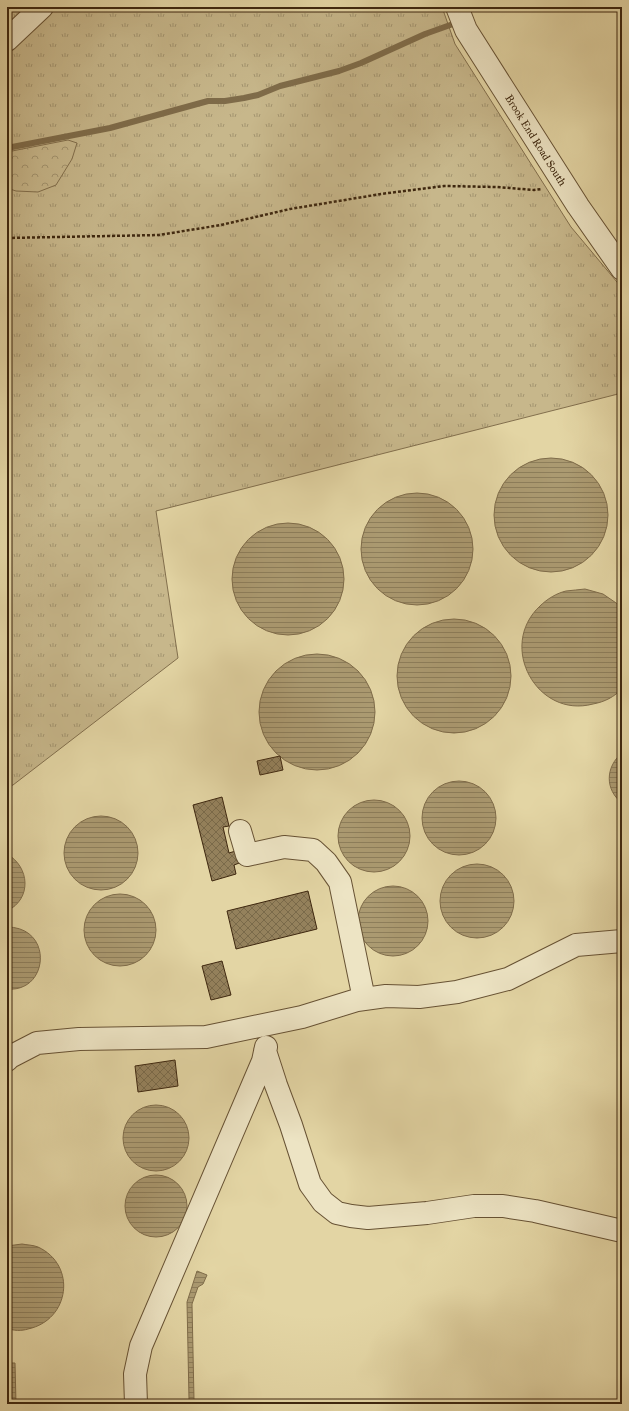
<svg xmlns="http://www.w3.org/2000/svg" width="629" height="1411" font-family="'IM FELL Great Primer',serif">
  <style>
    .grass { fill: url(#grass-tufts); stroke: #826f4d }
    .forest { fill: url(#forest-crowns); stroke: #826f4d }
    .water { fill: url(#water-rules); stroke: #7f6c4a }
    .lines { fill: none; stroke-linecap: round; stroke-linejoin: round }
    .stream { stroke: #7f6c4a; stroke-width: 6 }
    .building { fill: url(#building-cross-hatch); stroke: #3e270f }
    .minor-casing { stroke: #675234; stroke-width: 24 }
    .path { stroke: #3e270f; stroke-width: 2.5; stroke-dasharray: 3 2; stroke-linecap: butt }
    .minor { stroke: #ede4c4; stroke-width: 22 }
    .labels { text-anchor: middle; stroke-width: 3; stroke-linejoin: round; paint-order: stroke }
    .street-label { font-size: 11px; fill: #3e270f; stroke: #ede4c4 }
  </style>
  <defs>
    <pattern id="grass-tufts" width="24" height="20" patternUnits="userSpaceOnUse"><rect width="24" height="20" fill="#c7b78b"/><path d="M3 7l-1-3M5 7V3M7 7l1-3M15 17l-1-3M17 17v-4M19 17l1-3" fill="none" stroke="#a39570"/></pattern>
    <pattern id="forest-crowns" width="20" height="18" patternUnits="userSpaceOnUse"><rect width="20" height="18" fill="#c7b78b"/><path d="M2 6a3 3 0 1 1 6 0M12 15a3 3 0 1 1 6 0" fill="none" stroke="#a39570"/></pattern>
    <pattern id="water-rules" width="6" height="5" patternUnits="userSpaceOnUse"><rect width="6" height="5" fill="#ab9a71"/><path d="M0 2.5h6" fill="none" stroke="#8d7e5b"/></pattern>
    <pattern id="building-cross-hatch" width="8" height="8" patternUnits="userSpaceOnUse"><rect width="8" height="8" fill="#94815c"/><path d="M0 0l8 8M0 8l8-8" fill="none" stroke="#7a6a4a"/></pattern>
  </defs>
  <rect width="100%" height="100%" fill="#e3d5a4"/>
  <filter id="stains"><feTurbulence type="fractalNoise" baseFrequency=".005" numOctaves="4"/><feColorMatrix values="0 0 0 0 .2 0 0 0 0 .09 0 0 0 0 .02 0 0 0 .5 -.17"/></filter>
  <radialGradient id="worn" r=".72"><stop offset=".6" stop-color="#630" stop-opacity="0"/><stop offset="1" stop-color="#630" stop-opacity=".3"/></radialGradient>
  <path class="grass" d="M7 7H442L455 44 571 227 622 288V393L156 511 178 658 13 785 7 787Z"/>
  <path class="forest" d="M68 140 77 143 72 159 56 185 38 192 16 191 7 188V152Z"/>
  <path class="water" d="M494 515a57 57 0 1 1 114 0a57 57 0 1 1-114 0Z
    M361 549a56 56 0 1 1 112 0a56 56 0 1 1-112 0Z
    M232 579a56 56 0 1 1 112 0a56 56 0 1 1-112 0Z
    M585 589 603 594 622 607V688C615 697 604 702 593 704 537 719 497 646 540 606 547 599 557 593 566 591 572 590 579 590 585 589Z
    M397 676a57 57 0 1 1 114 0a57 57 0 1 1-114 0Z
    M259 712a58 58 0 1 1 116 0a58 58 0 1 1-116 0Z
    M622 753V803C605 790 605 767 622 753Z
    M422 818a37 37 0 1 1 74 0a37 37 0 1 1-74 0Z
    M338 836a36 36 0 1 1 72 0a36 36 0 1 1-72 0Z
    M64 853a37 37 0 1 1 74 0a37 37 0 1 1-74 0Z
    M7 854C30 867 32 899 7 911Z
    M440 901a37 37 0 1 1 74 0a37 37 0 1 1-74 0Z
    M358 921a35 35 0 1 1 70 0a35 35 0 1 1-70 0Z
    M84 930a36 36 0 1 1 72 0a36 36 0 1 1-72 0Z
    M7 927C54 927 49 993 7 989Z
    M123 1138a33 33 0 1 1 66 0a33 33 0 1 1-66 0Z
    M125 1206a31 31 0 1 1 62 0a31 31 0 1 1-62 0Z
    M22 1244C27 1245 33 1245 38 1247 77 1265 70 1320 28 1329 22 1331 13 1331 7 1328V1246Z
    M197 1271 207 1275 203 1284 198 1287 192 1304 194 1400 196 1404H191L189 1399 187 1302Z
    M7 1363H15L16 1404H7Z"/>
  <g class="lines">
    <path class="stream" d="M7 148 110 128 208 101H225L244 98 258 95 280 86 339 71 361 63 425 34 453 24"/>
  </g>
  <path class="building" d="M280 756 283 770 260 775 257 761Z
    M222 797 229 826 223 827 229 853 239 850 242 862 234 865 236 874 212 881 193 805Z
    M308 891 317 929 236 949 227 911Z
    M222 961 231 995 211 1000 202 966Z
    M175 1060 178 1086 138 1092 135 1066Z"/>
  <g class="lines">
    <defs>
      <path id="minor" d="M457 7 466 30 578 206 622 269
        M7 40 42 7
        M240 831 247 855 284 847 313 850 326 862 340 882 364 999
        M265 1051 276 1085 291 1125 310 1184 323 1202 337 1213 351 1216 368 1218 427 1213 474 1206H503L535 1211 622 1231
        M7 1060 10 1057 37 1043 79 1039 206 1037 302 1017 357 1000 386 996 419 997 457 992 508 979 576 945 622 941
        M136 1404 135 1374 141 1346 263 1061 266 1047"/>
    </defs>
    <use href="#minor" class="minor-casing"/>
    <path class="path" d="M7 238 159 235 221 225 290 209 381 194 444 186 497 187 534 190 542 189"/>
    <use href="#minor" class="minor"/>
  </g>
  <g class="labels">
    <g class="street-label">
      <text transform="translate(536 140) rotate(58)" y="4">Brook End Road South</text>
    </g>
  </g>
  <rect width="629" height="1411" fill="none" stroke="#e3d5a4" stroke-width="24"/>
  <rect x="8" y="8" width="613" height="1395" fill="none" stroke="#3e270f" stroke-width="2"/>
  <rect x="12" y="12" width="605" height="1387" fill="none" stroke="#3e270f"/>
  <rect width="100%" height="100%" filter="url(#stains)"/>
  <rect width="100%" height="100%" fill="url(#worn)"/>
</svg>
